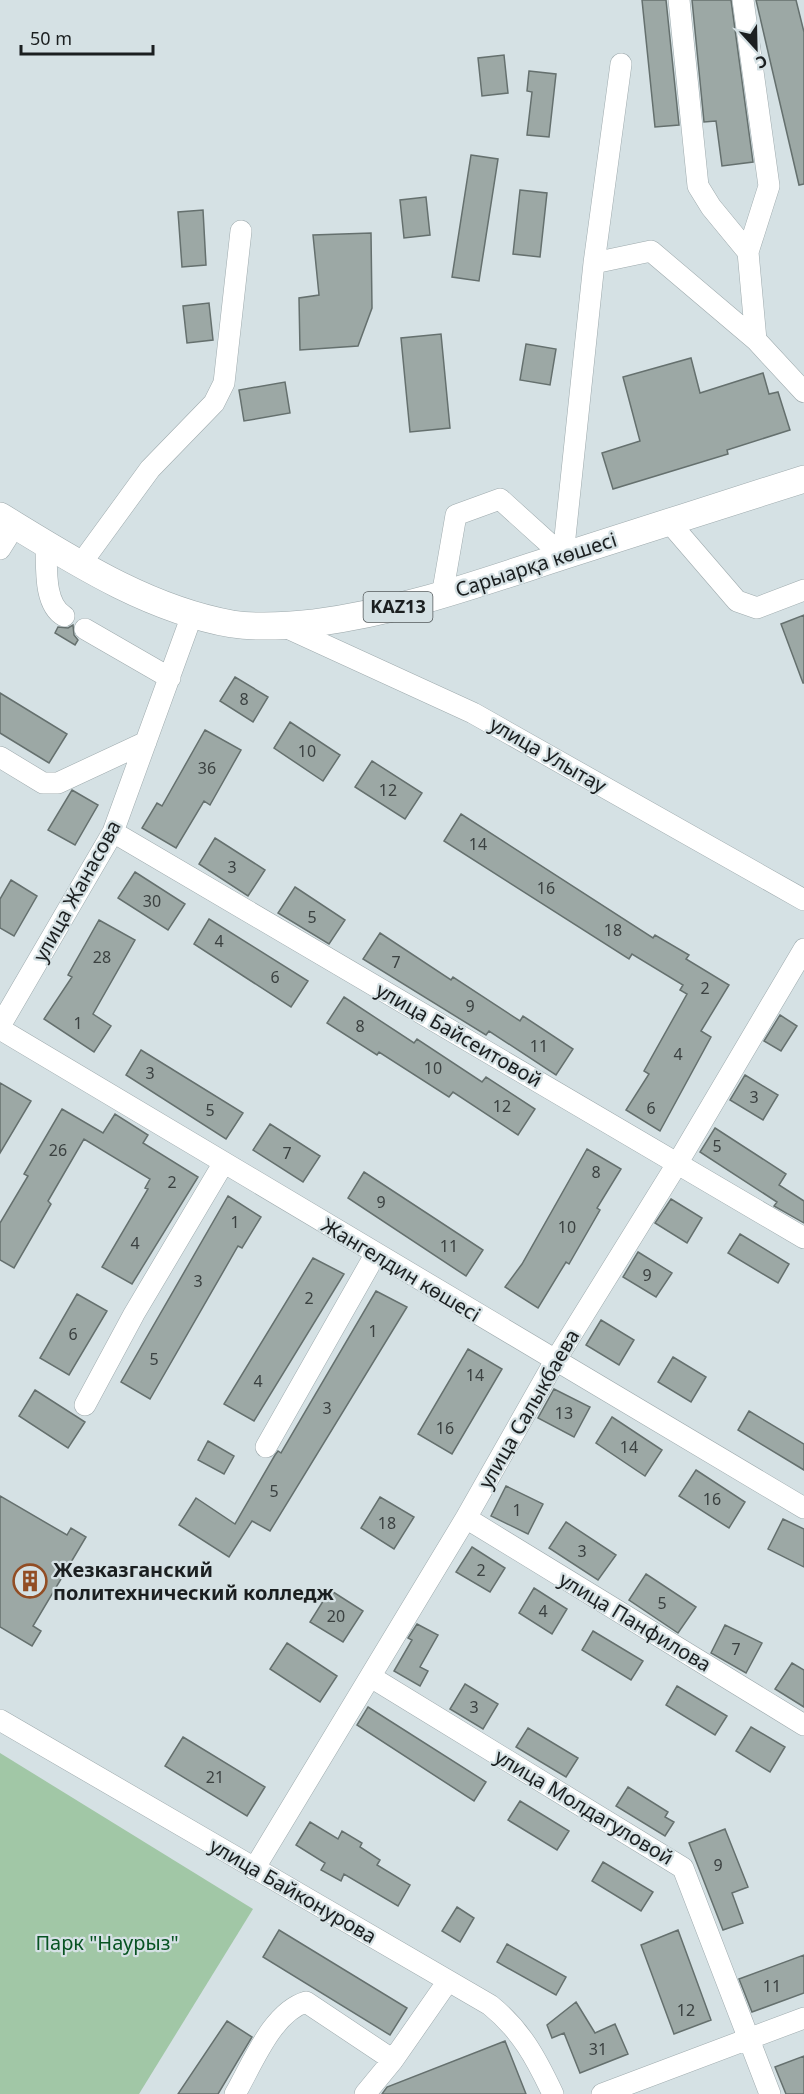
<svg xmlns="http://www.w3.org/2000/svg" width="804" height="2094" font-family="'Noto Sans',sans-serif">
  <style>
    .green { fill: #a1c7a6 }
    .building { fill: #9ca8a5; stroke: #65706e; stroke-width: 1.5 }
    .lines { fill: none; stroke-linecap: round; stroke-linejoin: round }
    .minor-casing { stroke: #9eaaad; stroke-width: 22 }
    .major-casing { stroke: #9eaaad; stroke-width: 28 }
    .minor { stroke: #fff; stroke-width: 21 }
    .major { stroke: #fff; stroke-width: 27 }
    .labels { text-anchor: middle; stroke-width: 4.5; stroke-linejoin: round; paint-order: stroke }
    .number-label { font-size: 16px; fill: #3b4141 }
    .shield { fill: #d5e1e4; stroke: #53595b; stroke-width: 1.5 }
    .shield-label { font-size: 18px; font-weight: bold; fill: #1b1f20 }
    .street-label { font-size: 20px; fill: #1b1f20; stroke: #d5e1e4 }
    .poi-label { font-size: 20px; font-weight: bold; fill: #1b1f20; stroke: #d5e1e4; text-anchor: start }
    .park-label { font-size: 20px; fill: #075322; stroke: #d5e1e4 }
  </style>
  <rect width="100%" height="100%" fill="#d5e1e4"/>
  <path class="green" d="M0 1753 253 1909 139 2094H0Z"/>
  <path class="building" d="M642 0H666L679 125 655 127Z
    M692 0H731L753 162 722 166 716 121 704 122Z
    M756 0H796L804 32V184L799 185Z
    M504 55 508 93 482 96 478 58Z
    M529 71 556 74 549 137 527 135 532 92 527 91Z
    M471 155 498 159 479 281 452 277Z
    M520 190 547 193 540 257 513 254Z
    M426 197 430 235 404 238 400 200Z
    M203 210 206 265 182 267 178 212Z
    M371 233 372 308 358 346 300 350 299 298 319 295 313 235Z
    M209 303 213 340 187 343 183 306Z
    M441 334 450 428 410 432 401 338Z
    M526 344 556 349 550 385 520 380Z
    M691 358 700 393 763 373 769 394 778 392 790 430 727 450 728 454 613 489 602 453 640 441 623 377Z
    M285 382 290 413 244 421 239 390Z
    M804 615V683H803L781 624Z
    M73 625 74 635 78 640 75 645 55 633 58 627 68 628Z
    M235 677 268 697 253 722 220 701Z
    M0 693 67 734 49 763 0 733Z
    M290 722 340 755 323 781 274 748Z
    M205 730 241 750 210 805 204 801 176 848 142 828 157 803 162 806Z
    M372 761 422 793 405 819 355 787Z
    M72 790 98 805 75 845 48 830Z
    M461 814 653 938 655 935 689 955 686 959 729 985 701 1031 711 1037 660 1131 626 1110 649 1074 644 1071 687 994 680 990 683 985 632 954 629 959 444 841Z
    M215 838 265 870 248 896 199 864Z
    M135 872 185 904 168 930 118 898Z
    M11 880 37 896 14 936 0 928V899Z
    M295 887 345 920 329 944 278 913Z
    M209 919 308 981 291 1007 194 944Z
    M99 920 135 940 93 1014 111 1026 94 1052 44 1019 72 977 68 975Z
    M380 933 451 980 453 977 520 1021 523 1016 573 1049 556 1075 489 1031 486 1035 363 959Z
    M344 997 414 1043 417 1039 482 1082 486 1077 535 1109 518 1135 453 1092 449 1097 379 1052 377 1055 327 1023Z
    M780 1015 797 1026 781 1051 764 1041Z
    M141 1050 243 1113 226 1139 126 1075Z
    M745 1075 778 1095 763 1120 730 1100Z
    M0 1083 31 1101 0 1153Z
    M62 1109 103 1133 115 1114 148 1135 143 1143 198 1177 132 1284 102 1267 148 1189 145 1188 150 1179 84 1139 48 1201 51 1204 14 1268 0 1260V1223L28 1176 24 1174Z
    M270 1124 320 1156 303 1182 253 1150Z
    M715 1128 786 1174 779 1185 804 1201V1223L774 1206 777 1202 700 1152Z
    M587 1149 621 1169 597 1208 600 1210 569 1264 566 1262 538 1308 505 1287 522 1264Z
    M364 1172 483 1250 466 1276 348 1198Z
    M228 1196 261 1217 242 1248 238 1246 150 1399 121 1382Z
    M671 1199 702 1218 687 1243 655 1223Z
    M740 1234 789 1264 778 1283 728 1253Z
    M638 1252 672 1273 656 1297 623 1277Z
    M313 1258 344 1274 254 1421 224 1404Z
    M376 1291 407 1307 270 1531 252 1521 229 1557 179 1525 196 1498 235 1524 275 1455 278 1451 281 1453Z
    M77 1294 107 1311 69 1375 40 1358Z
    M601 1320 634 1340 619 1365 586 1345Z
    M468 1349 502 1369 452 1454 418 1434Z
    M673 1357 706 1377 691 1402 658 1382Z
    M554 1389 590 1407 574 1437 538 1418Z
    M35 1390 85 1422 68 1448 19 1416Z
    M749 1411 804 1444V1470L738 1430Z
    M612 1417 662 1450 645 1476 596 1443Z
    M208 1441 234 1456 224 1474 198 1460Z
    M696 1470 745 1502 729 1528 679 1496Z
    M506 1486 543 1504 528 1534 491 1516Z
    M0 1496 67 1535 71 1528 86 1537 33 1626 41 1631 32 1646 0 1627Z
    M380 1497 414 1517 394 1549 361 1528Z
    M783 1519 804 1529V1567L768 1549Z
    M566 1522 616 1555 598 1580 549 1548Z
    M472 1547 505 1568 490 1592 456 1572Z
    M646 1574 696 1607 678 1633 629 1600Z
    M534 1588 567 1609 552 1634 519 1613Z
    M330 1590 363 1611 343 1642 310 1622Z
    M417 1624 438 1635 420 1667 428 1671 420 1686 394 1671 412 1640 408 1638Z
    M725 1625 762 1643 746 1673 711 1653Z
    M593 1631 643 1661 631 1680 582 1650Z
    M287 1643 337 1676 320 1702 270 1669Z
    M792 1663 804 1670V1707L775 1689Z
    M465 1684 498 1704 483 1729 450 1709Z
    M677 1686 727 1716 715 1735 666 1705Z
    M368 1707 486 1782 474 1801 357 1725Z
    M751 1727 785 1747 770 1772 736 1751Z
    M528 1728 578 1758 566 1777 516 1747Z
    M183 1737 265 1787 247 1816 165 1766Z
    M628 1787 668 1812 665 1817 674 1822 665 1836 616 1806Z
    M520 1801 569 1831 557 1850 508 1820Z
    M310 1822 338 1839 342 1831 362 1843 360 1847 380 1860 377 1865 410 1885 398 1906 344 1874 341 1881 321 1870 325 1863 296 1845Z
    M725 1829 748 1887 732 1893 743 1923 723 1930 689 1843Z
    M603 1862 653 1892 641 1911 592 1881Z
    M457 1907 474 1918 460 1942 442 1931Z
    M279 1930 407 2008 390 2035 263 1957Z
    M678 1930 711 2020 674 2034 641 1945Z
    M507 1944 566 1977 556 1995 497 1962Z
    M804 1955V1993L752 2012 739 1979Z
    M576 2002 595 2033 615 2024 628 2054 580 2073 564 2033 552 2038 547 2025Z
    M227 2021 252 2037 218 2094H178Z
    M505 2041 526 2094H382L387 2087Z
    M804 2056V2094H786L775 2067Z"/>
  <g class="lines">
    <defs>
      <path id="minor" d="M679 0 698 186 711 207 748 252
        M743 0 769 186 748 252 756 340
        M594 263 621 64
        M669 522 737 601 757 608 804 590
        M46 544C47 565 43 604 64 616
        M0 549 15 525
        M563 556 594 263 651 251 756 340 804 392
        M80 565 150 469 214 403 224 383 241 231
        M442 596 456 515 500 499 563 556
        M283 626 473 713 804 900
        M85 629 170 678
        M0 757 43 783H58L146 742
        M113 832 804 1238
        M0 1026 113 832 192 615
        M0 1029 804 1508
        M85 1405 134 1314 223 1164
        M266 1447 375 1255
        M466 1518 804 1725
        M371 1677 683 1868 770 2094
        M0 1720 490 2005C521 2030 536 2058 553 2094
        M254 1869 466 1518 555 1361 677 1164 804 949
        M235 2094C252 2065 272 2012 306 2002L393 2060 448 1981
        M365 2094 393 2060
        M602 2094 804 2018"/>
      <path id="major" d="M0 516C72 560 147 609 232 624 259 628 287 626 314 623 400 612 480 583 563 556 643 530 724 505 804 479"/>
    </defs>
    <use href="#minor" class="minor-casing"/>
    <use href="#major" class="major-casing"/>
    <use href="#minor" class="minor"/>
    <use href="#major" class="major"/>
  </g>
  <defs>
    <symbol id="building-ring" viewBox="-11 -11 22 22"><circle r="9.5" fill="#d5e1e4" stroke="#924d24" stroke-width="1.5"/><path d="M-4-6H4V6H1V3H-1V6H-4ZM-2.5-4.3h1.7v1.8h-1.7ZM.8-4.3h1.7v1.8H.8ZM-2.5-1h1.7V.8h-1.7ZM.8-1h1.7V.8H.8Z" fill="#924d24"/></symbol>
  </defs>
  <g fill-rule="evenodd">
    <use href="#building-ring" x="11" y="1562" width="38" height="38"/>
  </g>
  <g class="labels">
    <g class="number-label">
      <text x="244" y="705">8</text>
      <text x="307" y="757">10</text>
      <text x="207" y="774">36</text>
      <text x="388" y="796">12</text>
      <text x="478" y="850">14</text>
      <text x="232" y="873">3</text>
      <text x="546" y="894">16</text>
      <text x="152" y="907">30</text>
      <text x="312" y="923">5</text>
      <text x="613" y="936">18</text>
      <text x="219" y="947">4</text>
      <text x="102" y="963">28</text>
      <text x="396" y="968">7</text>
      <text x="275" y="983">6</text>
      <text x="705" y="994">2</text>
      <text x="470" y="1012">9</text>
      <text x="78" y="1029">1</text>
      <text x="360" y="1032">8</text>
      <text x="539" y="1052">11</text>
      <text x="678" y="1060">4</text>
      <text x="433" y="1074">10</text>
      <text x="150" y="1079">3</text>
      <text x="754" y="1103">3</text>
      <text x="502" y="1112">12</text>
      <text x="651" y="1114">6</text>
      <text x="210" y="1116">5</text>
      <text x="717" y="1152">5</text>
      <text x="58" y="1156">26</text>
      <text x="287" y="1159">7</text>
      <text x="596" y="1178">8</text>
      <text x="172" y="1188">2</text>
      <text x="381" y="1208">9</text>
      <text x="235" y="1228">1</text>
      <text x="567" y="1233">10</text>
      <text x="135" y="1249">4</text>
      <text x="449" y="1252">11</text>
      <text x="647" y="1281">9</text>
      <text x="198" y="1287">3</text>
      <text x="309" y="1304">2</text>
      <text x="373" y="1337">1</text>
      <text x="73" y="1340">6</text>
      <text x="154" y="1365">5</text>
      <text x="475" y="1381">14</text>
      <text x="258" y="1387">4</text>
      <text x="327" y="1414">3</text>
      <text x="564" y="1419">13</text>
      <text x="445" y="1434">16</text>
      <text x="629" y="1453">14</text>
      <text x="274" y="1497">5</text>
      <text x="712" y="1505">16</text>
      <text x="517" y="1516">1</text>
      <text x="387" y="1529">18</text>
      <text x="582" y="1557">3</text>
      <text x="481" y="1576">2</text>
      <text x="662" y="1609">5</text>
      <text x="543" y="1617">4</text>
      <text x="336" y="1622">20</text>
      <text x="736" y="1655">7</text>
      <text x="474" y="1713">3</text>
      <text x="215" y="1783">21</text>
      <text x="718" y="1871">9</text>
      <text x="772" y="1992">11</text>
      <text x="686" y="2016">12</text>
      <text x="598" y="2055">31</text>
    </g>
    <rect class="shield" x="363.5" y="592" width="69" height="30" rx="4.5"/>
    <g class="shield-label">
      <text x="398" y="613">KAZ13</text>
    </g>
    <g class="street-label">
      <text transform="translate(536 565) rotate(-18)" y="7">Сарыарқа көшесі</text>
      <text transform="translate(548 755) rotate(30)" y="7">улица Улытау</text>
      <text transform="translate(77 891) rotate(-61)" y="7">улица Жанасова</text>
      <text transform="translate(459 1035) rotate(30)" y="7">улица Байсеитовой</text>
      <text transform="translate(401 1270) rotate(31)" y="7">Жангелдин көшесі</text>
      <text transform="translate(529 1409) rotate(-60)" y="7">улица Салыкбаева</text>
      <text transform="translate(635 1622) rotate(31)" y="7">улица Панфилова</text>
      <text transform="translate(584 1807) rotate(31)" y="7">улица Молдагуловой</text>
      <text transform="translate(293 1891) rotate(30)" y="7">улица Байконурова</text>
    </g>
    <g class="poi-label">
      <text x="53" y="1577">Жезказганский<tspan x="53" dy="23">политехнический колледж</tspan></text>
    </g>
    <g class="park-label">
      <text x="107" y="1950">Парк "Наурыз"</text>
    </g>
  </g>
  <g transform="translate(756 48) rotate(158)" stroke="#d5e1e4" stroke-width="4.5" paint-order="stroke">
  <path d="M0-4.5L10 22L0 15L-10 22Z" fill="#1b1f20"/>
  <text y="-9" font-size="16" font-weight="bold" text-anchor="middle" fill="#1b1f20">С</text>
  </g>
  <path d="M21 45v9h132v-9" fill="none" stroke="#1b1f20" stroke-width="3"/>
  <text x="30" y="45" font-size="18" fill="#1b1f20" stroke="#d5e1e4" stroke-width="4.5" paint-order="stroke">50 m</text>
</svg>
